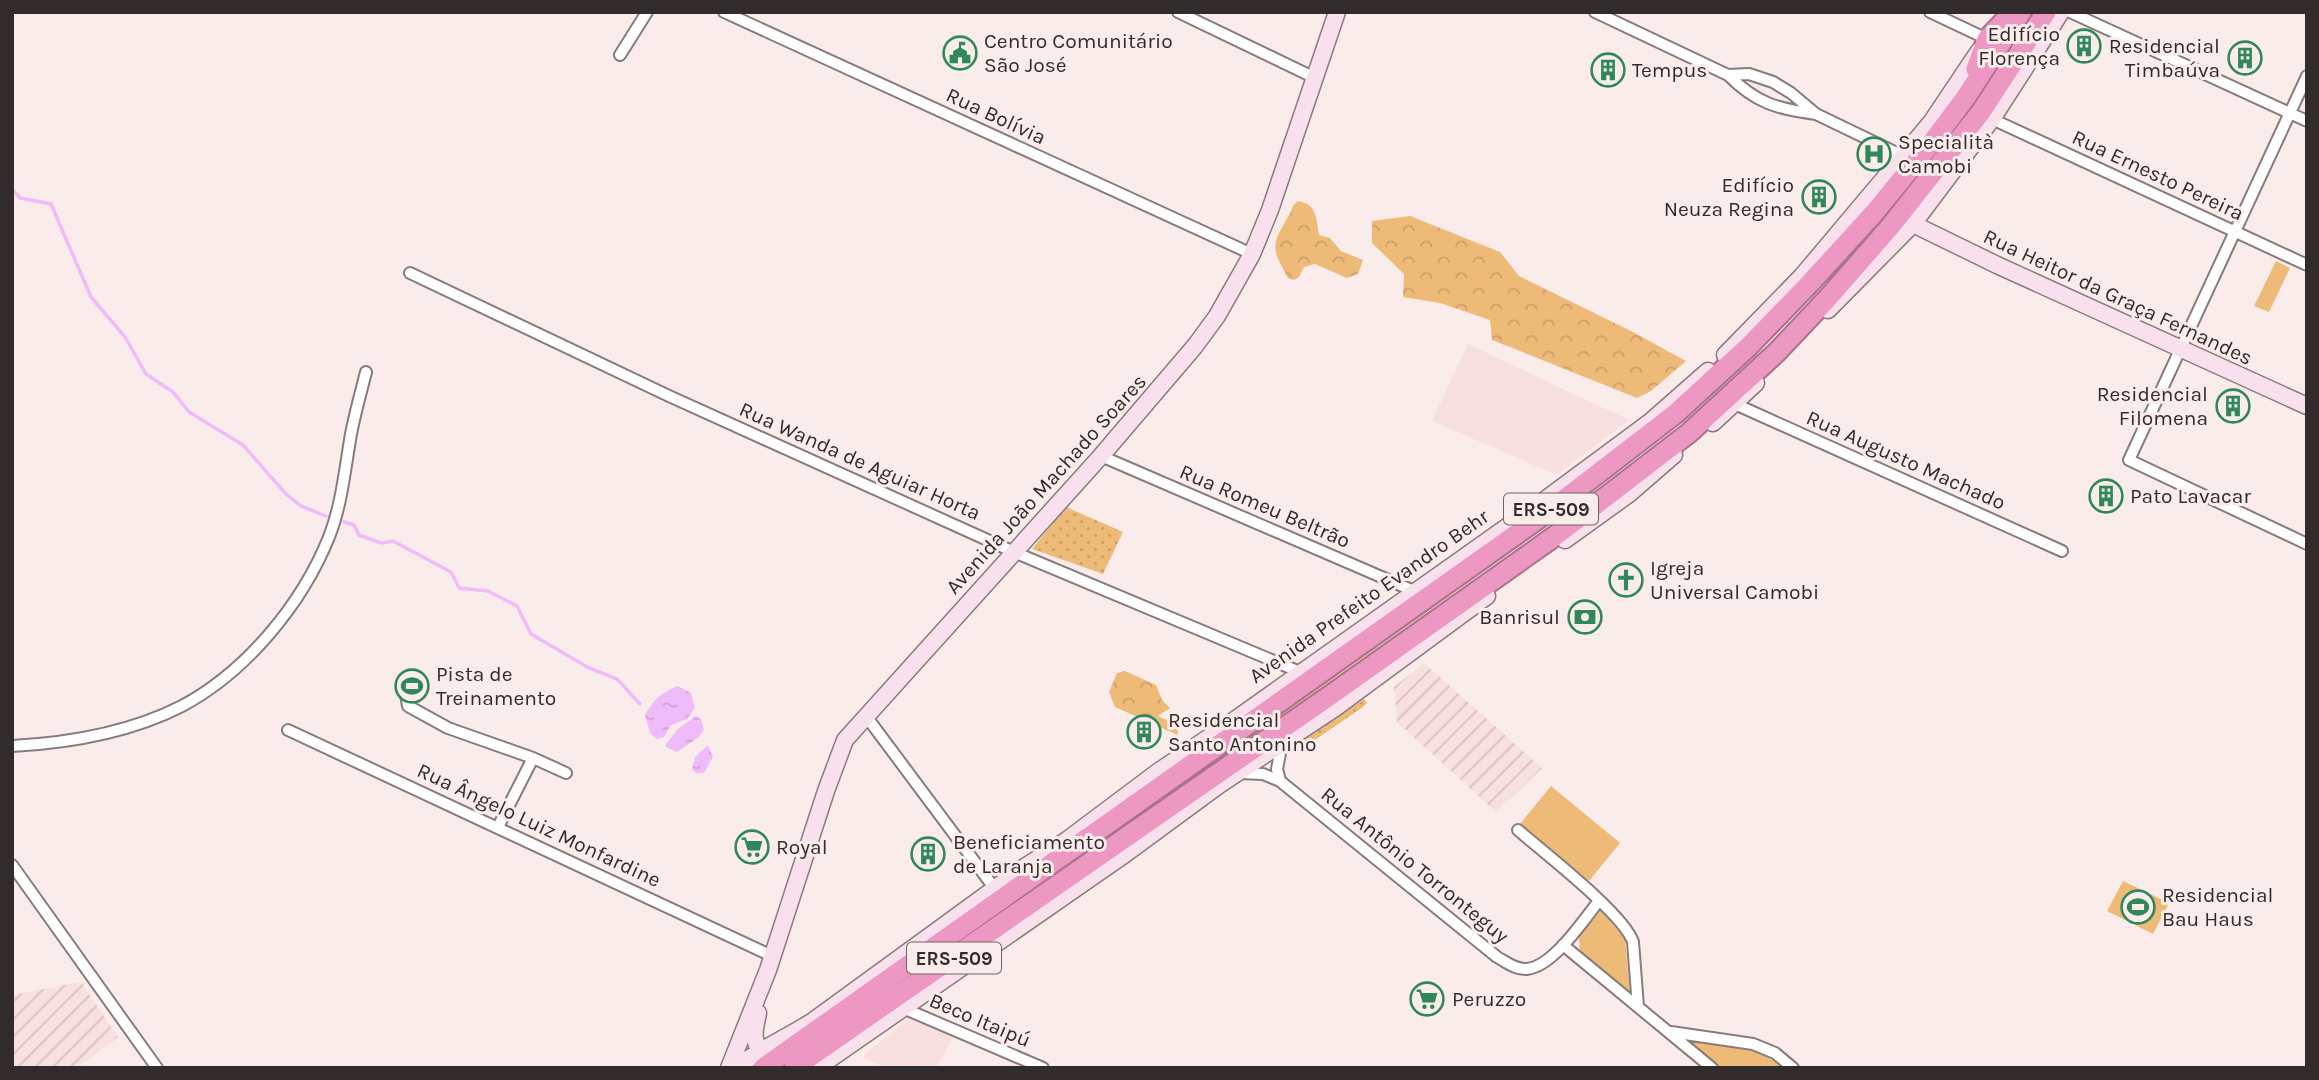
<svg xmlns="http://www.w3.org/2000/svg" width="2319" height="1080" font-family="Karla,sans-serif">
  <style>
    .built { fill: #f8dfe0 }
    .industrial { fill: url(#industrial-furrows) }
    .grass { fill: url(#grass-dots) }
    .forest { fill: url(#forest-crowns) }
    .green { fill: #edba78 }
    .water { fill: url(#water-ripples) }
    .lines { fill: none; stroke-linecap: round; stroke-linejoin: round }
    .stream { stroke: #efbbfb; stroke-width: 3.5 }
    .street-casing { stroke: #897b7c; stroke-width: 14 }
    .secondary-casing { stroke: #897b7c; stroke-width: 19 }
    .highway-casing { stroke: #ab728e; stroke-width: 23 }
    .street { stroke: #fff; stroke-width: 10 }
    .secondary { stroke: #f9e0ed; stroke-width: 16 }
    .highway { stroke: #ec98c3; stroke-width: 19 }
    .labels { text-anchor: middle; stroke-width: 6; stroke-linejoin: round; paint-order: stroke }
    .shield { fill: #fbecec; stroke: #6e6565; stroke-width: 2 }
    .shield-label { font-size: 19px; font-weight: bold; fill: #312b2b }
    .poi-label { font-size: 21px; fill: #312b2b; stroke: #fbecec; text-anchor: start }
    .street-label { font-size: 21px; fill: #312b2b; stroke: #fbecec }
  </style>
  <defs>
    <pattern id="industrial-furrows" width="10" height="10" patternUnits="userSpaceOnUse" patternTransform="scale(1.75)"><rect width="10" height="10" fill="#f8dfe0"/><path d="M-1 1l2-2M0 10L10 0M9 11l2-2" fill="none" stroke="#d5c0c0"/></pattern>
    <pattern id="grass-dots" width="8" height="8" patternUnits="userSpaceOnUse" patternTransform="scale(1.75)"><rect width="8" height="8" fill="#edba78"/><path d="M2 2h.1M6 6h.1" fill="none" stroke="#cca068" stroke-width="1.8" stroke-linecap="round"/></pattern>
    <pattern id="forest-crowns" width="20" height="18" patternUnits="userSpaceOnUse" patternTransform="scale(1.75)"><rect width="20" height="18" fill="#edba78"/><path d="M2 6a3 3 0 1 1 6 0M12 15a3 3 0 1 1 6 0" fill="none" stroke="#cca068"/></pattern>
    <pattern id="water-ripples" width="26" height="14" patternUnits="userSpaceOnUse" patternTransform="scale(1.75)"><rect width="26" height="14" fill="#efbbfb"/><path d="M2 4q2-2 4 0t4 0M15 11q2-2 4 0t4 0" fill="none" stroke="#cda1d7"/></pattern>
  </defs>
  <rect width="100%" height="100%" fill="#fbecec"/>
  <path class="built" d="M1468 344 1629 420 1557 475 1432 421Z
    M912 1015 954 1035 936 1068H887L862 1057Z"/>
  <path class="industrial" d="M1424 663 1542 768 1496 812 1397 722 1394 687Z
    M81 982 118 1037 77 1068H12V995Z"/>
  <path class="grass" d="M1567 505 1545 528 1121 830 1122 826 1166 793Z
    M1066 507 1123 532 1103 574 1032 549Z
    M1364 699 1367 703 1363 707 1312 742 1307 743 1304 740Z"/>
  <path class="forest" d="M1298 201C1317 204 1316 218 1319 235L1330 238 1341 251 1363 260 1358 274 1347 278 1315 264 1304 267 1299 277 1294 280 1288 278C1271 247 1271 246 1289 215 1293 209 1291 206 1298 201Z
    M1410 216 1500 252 1519 276 1631 331 1686 361 1651 391 1637 398 1492 340 1490 320 1440 303 1403 297 1404 274 1372 243V221Z
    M1125 671 1156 685 1162 700 1170 708 1158 716C1166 720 1179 723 1178 735L1115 707 1109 692 1117 673Z"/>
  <path class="green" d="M2276 261 2290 268 2269 312 2254 306Z
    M1551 786 1620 843 1589 881 1520 824Z
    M2123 881 2169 903 2153 934 2107 911Z
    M1601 910 1625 939 1630 993 1580 952 1579 937Z
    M1685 1040C1720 1044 1757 1045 1784 1068H1719Z"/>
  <path class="water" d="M678 686 691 693 695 708 687 719 671 725 664 737 657 739 650 733 645 715C653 700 662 692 678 686Z
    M696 716 701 719 704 730 699 737 677 752 666 747V744L678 729Z
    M708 745 713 757 704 773H696L692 769 695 757Z"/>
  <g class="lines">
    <path class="stream" d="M12 189 20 198 51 204 91 297 125 337 146 374 173 392 189 412 243 445 286 494 301 506 326 516
      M344 522 354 525 359 535 381 543 393 541 451 572 459 588 488 591 517 606 531 634 589 668 617 679 640 704"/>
    <defs>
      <path id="street" d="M724 12 1252 254
        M1178 12 1313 77
        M1595 12 1728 75C1756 103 1777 109 1816 114
        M1930 12 1987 39
        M2070 12 2307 121
        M620 55 647 12
        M1728 75 1749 74 1773 82 1791 93 1816 114 1903 156
        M2307 76 2129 460 2307 544
        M1992 119 2307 265
        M410 273 669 396 1014 552 1300 672
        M1735 404 2062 551
        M1101 456 1414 591
        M405 689 408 706 448 728 533 758 566 773
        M866 716 995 889
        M288 730 772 956
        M12 746C69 743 131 732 182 706 247 671 302 604 329 537 342 504 345 468 351 434 355 413 361 392 366 372
        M1240 773 1263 774 1280 781 1497 957C1506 962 1516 970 1527 969 1554 966 1583 920 1599 901
        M1280 781 1277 769 1282 743
        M498 827 533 758
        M1518 830C1543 852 1624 914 1633 942L1638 1007
        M12 865 157 1068
        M1563 945 1712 1068
        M903 1008 1043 1068
        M1671 1032 1753 1044 1775 1053 1793 1068"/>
      <path id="secondary" d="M1913 224 1997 265 2307 406
        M1828 310 1913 224 1992 119 2061 12
        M1725 355 1802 276 1903 156 1932 121 1979 51
        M1713 423 1756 383
        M1565 540 1629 494 1674 455
        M758 1013C755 1029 751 1038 761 1052
        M729 1068 768 970 826 791 845 740 1101 456 1195 346 1217 316 1252 254 1270 210 1337 12
        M735 1068C759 1050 788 1037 813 1021L1023 868 1067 840 1159 771 1236 719 1542 502 1650 422 1708 371
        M817 1068 1121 857 1219 785 1335 708 1487 596"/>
      <path id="highway" d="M1976 69 1987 39 2010 15
        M763 1068 1549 511 1675 414 1748 347 1810 283 1874 213 1933 141 1966 97 2021 12
        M794 1068 1328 697 1555 536 1689 433 1776 353 1828 298 1890 227 1981 112 2046 12"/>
    </defs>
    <use href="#street" class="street-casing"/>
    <use href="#secondary" class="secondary-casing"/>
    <use href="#highway" class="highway-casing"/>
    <use href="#street" class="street"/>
    <use href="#secondary" class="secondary"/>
    <use href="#highway" class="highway"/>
  </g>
  <defs>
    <symbol id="building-ring" viewBox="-11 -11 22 22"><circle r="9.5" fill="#fbecec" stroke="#30875b" stroke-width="1.5"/><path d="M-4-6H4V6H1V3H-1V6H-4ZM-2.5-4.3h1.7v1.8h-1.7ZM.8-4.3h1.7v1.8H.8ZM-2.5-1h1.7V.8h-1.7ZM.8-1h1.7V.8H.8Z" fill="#30875b"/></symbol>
    <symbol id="civic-ring" viewBox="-11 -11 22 22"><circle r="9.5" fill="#fbecec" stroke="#30875b" stroke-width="1.5"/><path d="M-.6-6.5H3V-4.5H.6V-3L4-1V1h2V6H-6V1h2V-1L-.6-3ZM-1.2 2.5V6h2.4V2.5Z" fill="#30875b"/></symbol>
    <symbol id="hospital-ring" viewBox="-11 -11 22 22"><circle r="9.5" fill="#fbecec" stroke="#30875b" stroke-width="1.5"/><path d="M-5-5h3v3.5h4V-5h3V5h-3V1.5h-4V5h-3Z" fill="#30875b"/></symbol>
    <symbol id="church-ring" viewBox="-11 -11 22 22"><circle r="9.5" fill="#fbecec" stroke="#30875b" stroke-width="1.5"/><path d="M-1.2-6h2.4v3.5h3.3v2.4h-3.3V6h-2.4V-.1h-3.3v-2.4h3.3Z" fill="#30875b"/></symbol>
    <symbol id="bank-ring" viewBox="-11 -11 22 22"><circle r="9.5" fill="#fbecec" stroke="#30875b" stroke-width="1.5"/><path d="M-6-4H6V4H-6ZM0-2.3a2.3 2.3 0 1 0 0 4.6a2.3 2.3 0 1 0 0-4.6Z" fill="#30875b"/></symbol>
    <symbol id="stadium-ring" viewBox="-11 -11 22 22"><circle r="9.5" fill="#fbecec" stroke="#30875b" stroke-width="1.5"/><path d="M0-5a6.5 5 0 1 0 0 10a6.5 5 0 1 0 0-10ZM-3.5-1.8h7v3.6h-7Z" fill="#30875b"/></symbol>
    <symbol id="supermarket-ring" viewBox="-11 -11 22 22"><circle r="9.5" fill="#fbecec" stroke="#30875b" stroke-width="1.5"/><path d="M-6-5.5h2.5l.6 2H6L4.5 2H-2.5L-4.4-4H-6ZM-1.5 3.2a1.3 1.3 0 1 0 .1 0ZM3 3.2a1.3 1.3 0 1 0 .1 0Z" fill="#30875b"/></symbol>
  </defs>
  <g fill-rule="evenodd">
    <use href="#building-ring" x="2065" y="27" width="38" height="38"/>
    <use href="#civic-ring" x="941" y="34" width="38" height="38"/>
    <use href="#building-ring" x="2226" y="39" width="38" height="38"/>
    <use href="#building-ring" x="1589" y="51" width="38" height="38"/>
    <use href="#hospital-ring" x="1855" y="135" width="38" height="38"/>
    <use href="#building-ring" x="1800" y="178" width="38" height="38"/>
    <use href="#building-ring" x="2214" y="387" width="38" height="38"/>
    <use href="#building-ring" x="2087" y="477" width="38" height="38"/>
    <use href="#church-ring" x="1607" y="561" width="38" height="38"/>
    <use href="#bank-ring" x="1566" y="598" width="38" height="38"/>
    <use href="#stadium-ring" x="393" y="667" width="38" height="38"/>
    <use href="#building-ring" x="1125" y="713" width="38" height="38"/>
    <use href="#supermarket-ring" x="733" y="828" width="38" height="38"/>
    <use href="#building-ring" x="909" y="835" width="38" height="38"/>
    <use href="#stadium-ring" x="2119" y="888" width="38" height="38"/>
    <use href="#supermarket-ring" x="1408" y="980" width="38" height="38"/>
  </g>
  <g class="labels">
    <g class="shield">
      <rect x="1504" y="493.5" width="94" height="31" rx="5"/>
      <rect x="907" y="942.5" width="94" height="31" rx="5"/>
    </g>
    <g class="shield-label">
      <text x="1551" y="516">ERS-509</text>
      <text x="954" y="965">ERS-509</text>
    </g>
    <g class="poi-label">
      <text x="2060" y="41" text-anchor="end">Edifício<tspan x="2060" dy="24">Florença</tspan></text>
      <text x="984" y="48">Centro Comunitário<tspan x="984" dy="24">São José</tspan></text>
      <text x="2220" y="53" text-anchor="end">Residencial<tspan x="2220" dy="24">Timbaúva</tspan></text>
      <text x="1632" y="77">Tempus</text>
      <text x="1898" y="149">Specialità<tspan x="1898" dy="24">Camobi</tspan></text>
      <text x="1794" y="192" text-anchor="end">Edifício<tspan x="1794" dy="24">Neuza Regina</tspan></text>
      <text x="2208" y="401" text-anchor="end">Residencial<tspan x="2208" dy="24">Filomena</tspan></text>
      <text x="2130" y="503">Pato Lavacar</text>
      <text x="1650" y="575">Igreja<tspan x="1650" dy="24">Universal Camobi</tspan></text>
      <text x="1560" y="624" text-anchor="end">Banrisul</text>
      <text x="436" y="681">Pista de<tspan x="436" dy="24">Treinamento</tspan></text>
      <text x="1168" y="727">Residencial<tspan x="1168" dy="24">Santo Antonino</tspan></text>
      <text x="953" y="849">Beneficiamento<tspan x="953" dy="24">de Laranja</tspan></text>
      <text x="776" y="854">Royal</text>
      <text x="2162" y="902">Residencial<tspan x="2162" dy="24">Bau Haus</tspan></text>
      <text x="1452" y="1006">Peruzzo</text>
    </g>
    <g class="street-label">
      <text transform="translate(996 116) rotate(25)" y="7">Rua Bolívia</text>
      <text transform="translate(2158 175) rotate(25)" y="7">Rua Ernesto Pereira</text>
      <text transform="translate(2118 297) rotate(25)" y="7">Rua Heitor da Graça Fernandes</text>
      <text transform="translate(1906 460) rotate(24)" y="7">Rua Augusto Machado</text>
      <text transform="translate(860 461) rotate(24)" y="7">Rua Wanda de Aguiar Horta</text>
      <text transform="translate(1046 484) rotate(-48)" y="7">Avenida João Machado Soares</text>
      <text transform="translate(1265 506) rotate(23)" y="7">Rua Romeu Beltrão</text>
      <text transform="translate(1369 596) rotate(-35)" y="7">Avenida Prefeito Evandro Behr</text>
      <text transform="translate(539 825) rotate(25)" y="7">Rua Ângelo Luiz Monfardine</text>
      <text transform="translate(1415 865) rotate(39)" y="7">Rua Antônio Torronteguy</text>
      <text transform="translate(980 1020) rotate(23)" y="7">Beco Itaipú</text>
    </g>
  </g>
  <rect width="2319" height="1080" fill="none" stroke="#312b2b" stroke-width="28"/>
</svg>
